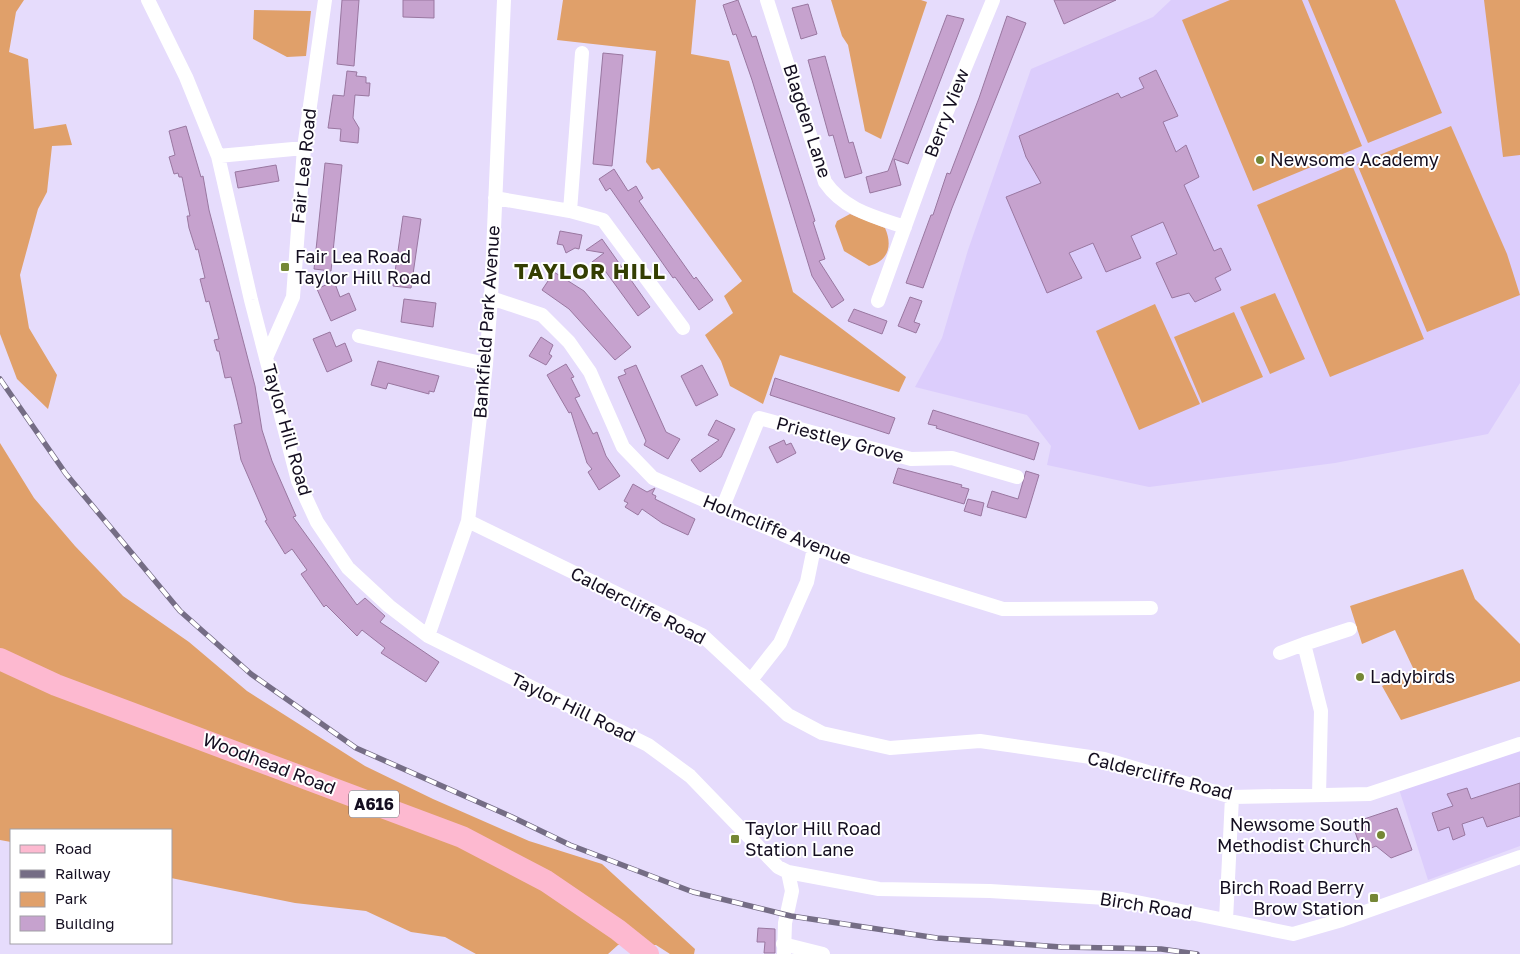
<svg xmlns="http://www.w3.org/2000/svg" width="1520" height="954" font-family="'Golos Text',sans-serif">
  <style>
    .built { fill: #dccdfc }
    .green { fill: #e0a06a }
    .building { fill: #c6a2ce; stroke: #9977a0 }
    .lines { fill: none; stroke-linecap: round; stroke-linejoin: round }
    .minor { stroke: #fff; stroke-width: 14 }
    .primary { stroke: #fdb9d0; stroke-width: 22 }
    .rail-casing { stroke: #756d85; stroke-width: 5.5 }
    .rail { stroke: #fff; stroke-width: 4; stroke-dasharray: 11; stroke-linecap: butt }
    .poi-dot { fill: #758736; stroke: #fff; stroke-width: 2 }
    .labels { text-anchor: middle; stroke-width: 4; stroke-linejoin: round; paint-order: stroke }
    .shield { fill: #fff; stroke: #5a5663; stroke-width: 1 }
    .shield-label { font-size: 16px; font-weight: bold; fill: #140e20 }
    .street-label { font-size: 18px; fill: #140e20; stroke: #fff }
    .poi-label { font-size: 18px; fill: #140e20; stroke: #fff; text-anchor: start }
    .district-label { font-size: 22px; font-weight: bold; letter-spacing: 1px; fill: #343e02; stroke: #fff }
  </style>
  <rect width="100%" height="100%" fill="#e6dcfc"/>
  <path class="built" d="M1171 0H1520V383L1488 434 1335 463 1149 487 1047 465 1051 446 1027 415 915 387 942 338 968 250 1031 69 1153 17Z
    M1520 748V846L1428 880 1399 789Z"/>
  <path class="green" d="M0 0H24L16 12 9 52 28 59 34 129 66 124 72 145 52 146 47 192 38 209 20 275 29 328 57 375 48 409 17 379 0 334Z
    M563 0H696L691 54 729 61 793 292 906 377 899 392 780 355 763 404 730 386 721 361 705 335 733 313 724 296 742 281 659 168 652 170 646 162 656 51 557 40Z
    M831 0H921L927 2 881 139 865 131 848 45 842 36Z
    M1230 0H1302L1362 146 1253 191 1182 20Z
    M1308 0H1395L1442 113 1368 143Z
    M1484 0H1520V155L1503 157Z
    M254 10 311 11 306 56 287 57 253 39Z
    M1451 126 1507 254 1520 295 1427 332 1357 164Z
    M1352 165 1424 339 1330 377 1257 205Z
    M850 214 885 228C893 246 888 261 869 266L844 251 835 226 837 221Z
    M1275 293 1305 359 1270 374 1240 307Z
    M1155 304 1200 404 1139 430 1096 331Z
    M1234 312 1263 377 1202 403 1174 337Z
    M0 443 34 498 75 546 123 596 189 642 247 691 365 766 433 799 529 841 602 864 695 949 694 954H670L656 945H618L608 954H476L445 937 411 932 366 911 295 903 171 878V830H11V842L0 840Z
    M1463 569 1475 599 1520 644V681L1401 720 1382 686 1414 670 1395 630 1362 644 1350 606Z"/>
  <path class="building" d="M342 0H359L354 66 337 64Z
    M403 0H434V18L403 17Z
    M738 0 752 37 756 36 815 221 813 222 825 259 819 261 844 300 832 308 812 276 752 80 736 34 733 35 723 5Z
    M1054 0H1116L1064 24Z
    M808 4 817 34 801 39 792 8Z
    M947 15 964 19 908 164 894 159 901 185 870 193 866 177 888 171Z
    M1007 16 1026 23 952 208 923 288 906 283 931 215H933L947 173 950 174 979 98Z
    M603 53 623 55 612 166 593 164Z
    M825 56 849 143 853 142 862 173 845 178 833 135 829 136 808 60Z
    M1156 70 1178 116 1163 122 1176 152 1186 145 1199 177 1184 185 1214 251 1221 248 1231 270 1215 278 1221 290 1195 302 1189 293 1172 298 1156 263 1177 254 1163 222 1131 236 1141 258 1106 272 1093 243 1069 253 1082 278 1047 293 1006 197 1041 183 1026 157 1019 136 1118 93 1121 98 1144 88 1139 78Z
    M347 71 357 72 356 76 366 77V83H370L369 96 355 95 353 118 359 128 358 143 340 141 341 129 328 128 333 95 344 96Z
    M186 126 201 177 203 176 209 210 255 386 262 430 272 461 296 516 293 517 357 605 365 598 385 616 380 622 439 662 426 682 381 653 385 648 362 630 357 636 326 605 324 607 301 574 307 570 292 549 285 554 265 521 267 520 241 460 234 425 242 423 237 401 231 377 225 378 219 351H217L214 340 219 339 209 301 206 302 200 279 205 278 198 249 196 250 189 228 187 216H190L182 177H179L178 173 174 174 169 157 175 155 169 131Z
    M325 163 342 165 331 271 314 269Z
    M276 165 279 181 238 188 235 172Z
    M614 169 628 191 636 186 643 198 639 201 648 214 694 279 696 277 713 300 699 310 675 277 673 278 610 188 606 191 599 179Z
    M403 216 421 219 411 288 393 286Z
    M560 231 582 235 579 249 575 248 566 253 563 245 557 244Z
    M602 239 650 307 638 316 603 268 598 271 592 262 604 253 586 250Z
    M554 272 584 291 631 347 615 360 569 309 542 290Z
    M334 281 340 297 349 293 356 310 331 321 317 289Z
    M910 297 922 301 914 322 920 324 916 333 898 326Z
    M404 299 436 303 433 327 401 322Z
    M854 309 887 321 882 334 848 321Z
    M330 332 336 347 345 343 352 361 327 372 313 339Z
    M541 337 553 345 549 354 552 356 546 365 529 356Z
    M378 361 439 376 434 392 429 391V394L388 383 386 389 371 385Z
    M566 364 574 377 571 378 580 396 575 398 593 434 597 432 606 456 620 476 599 490 588 472 592 469 587 463 571 412 569 413 547 375Z
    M636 365 666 432 680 439 668 459 644 445 646 441 618 377 626 374 624 370Z
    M702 365 718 395 696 406 681 376Z
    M775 378 895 418 889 434 770 395Z
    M933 410 1039 443 1034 460 936 428 937 426 928 424Z
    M716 420 735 429 721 457 700 472 691 460 719 440 708 435Z
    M784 440 786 445 791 443 796 453 777 463 769 447Z
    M898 468 962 485 961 487 969 489 964 504 893 483Z
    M1026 471 1039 475 1026 518 987 507 992 491 1018 499Z
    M633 484 647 492 655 488 652 494 656 496 655 499 695 519 688 535 662 523 642 509 638 515 625 507 628 503 624 501Z
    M968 499 984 503 981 516 964 511Z
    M1520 783V816L1487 827 1483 817 1462 824 1465 835 1453 840 1449 827 1438 831 1432 813 1453 806 1447 794 1467 788 1471 799Z
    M1397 808 1412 850 1391 858 1376 846 1362 852 1352 823Z
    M758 928 775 929V953H764L765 942H757Z"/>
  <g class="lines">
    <path class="minor" d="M148 0 186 77 218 156 251 300 298 481 317 522 348 568 389 606 428 636 648 745 690 776 778 867 788 872 879 889 990 891 1122 899 1293 934 1342 920 1520 857
      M767 0 825 182C844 210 875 217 905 227
      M218 156 304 148
      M495 198 570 211 603 220 683 328
      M570 211 582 53
      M491 298 542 315 569 342 590 372 623 447 653 478 814 548 862 565 1003 609 1151 608
      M878 301 943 121 993 0
      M359 336 486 364
      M266 358 293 297 304 148 325 0
      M722 509 759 418 911 459 952 458 1017 477
      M468 521 702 635 788 715 822 733 890 748 980 741 1104 759 1232 797 1369 794 1520 744
      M428 636 468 521 486 364 491 298 504 0
      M1280 653 1304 644
      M751 680 780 643 807 582 814 548
      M1319 795 1321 711 1304 644 1350 629
      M1226 920 1232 797
      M783 944 823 954
      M784 954 785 923 792 891 788 872"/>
    <path class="primary" d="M0 659 56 685 462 837 546 881 618 930 648 954"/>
    <defs>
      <path id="rail" d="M0 379 66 474 180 611 251 674 356 748 512 817 570 845 693 892 791 916 937 938 1061 947 1161 949 1197 954"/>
    </defs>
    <use href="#rail" class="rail-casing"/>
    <use href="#rail" class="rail"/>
  </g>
  <g class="poi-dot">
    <circle cx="1260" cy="160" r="5"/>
    <rect x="280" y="262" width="10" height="10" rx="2.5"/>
    <circle cx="1360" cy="677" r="5"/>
    <circle cx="1381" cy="835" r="5"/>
    <rect x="730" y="834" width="10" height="10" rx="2.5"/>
    <rect x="1369" y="893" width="10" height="10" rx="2.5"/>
  </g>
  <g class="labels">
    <rect class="shield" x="349" y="790.5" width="50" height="27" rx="4"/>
    <g class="shield-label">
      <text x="374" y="810">A616</text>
    </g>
    <g class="street-label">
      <text transform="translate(947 113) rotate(-69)" y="6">Berry View</text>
      <text transform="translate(807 121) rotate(72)" y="6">Blagden Lane</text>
      <text transform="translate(304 166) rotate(-84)" y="6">Fair Lea Road</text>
      <text transform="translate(487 322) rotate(-86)" y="6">Bankfield Park Avenue</text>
      <text transform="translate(287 430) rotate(74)" y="6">Taylor Hill Road</text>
      <text transform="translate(840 440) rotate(15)" y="6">Priestley Grove</text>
      <text transform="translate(777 530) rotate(22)" y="6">Holmcliffe Avenue</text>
      <text transform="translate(638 606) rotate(27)" y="6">Caldercliffe Road</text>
      <text transform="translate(573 708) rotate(26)" y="6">Taylor Hill Road</text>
      <text transform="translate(269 764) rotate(21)" y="6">Woodhead Road</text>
      <text transform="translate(1160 776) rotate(14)" y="6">Caldercliffe Road</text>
      <text transform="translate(1146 906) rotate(9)" y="6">Birch Road</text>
    </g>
    <g class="poi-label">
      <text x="1270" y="166">Newsome Academy</text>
      <text x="295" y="263">Fair Lea Road<tspan x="295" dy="21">Taylor Hill Road</tspan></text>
      <text x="1370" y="683">Ladybirds</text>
      <text x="1371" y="831" text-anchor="end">Newsome South<tspan x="1371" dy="21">Methodist Church</tspan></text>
      <text x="745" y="835">Taylor Hill Road<tspan x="745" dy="21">Station Lane</tspan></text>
      <text x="1364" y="894" text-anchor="end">Birch Road Berry<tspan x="1364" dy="21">Brow Station</tspan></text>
    </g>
    <g class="district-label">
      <text x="590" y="279">TAYLOR HILL</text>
    </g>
  </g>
  <rect x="10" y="829" width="162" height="115" fill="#ffffff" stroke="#a19fa6"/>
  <rect x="20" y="845" width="25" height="8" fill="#fdb9d0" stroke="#a19fa6"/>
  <text x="55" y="854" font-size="15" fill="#140e20">Road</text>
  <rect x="20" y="870" width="25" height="8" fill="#756d85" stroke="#a19fa6"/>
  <text x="55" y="879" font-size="15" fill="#140e20">Railway</text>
  <rect x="20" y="892" width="25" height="15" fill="#e0a06a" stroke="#a19fa6"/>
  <text x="55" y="904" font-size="15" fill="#140e20">Park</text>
  <rect x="20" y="916" width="25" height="15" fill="#c6a2ce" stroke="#a19fa6"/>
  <text x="55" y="929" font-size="15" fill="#140e20">Building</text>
</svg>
